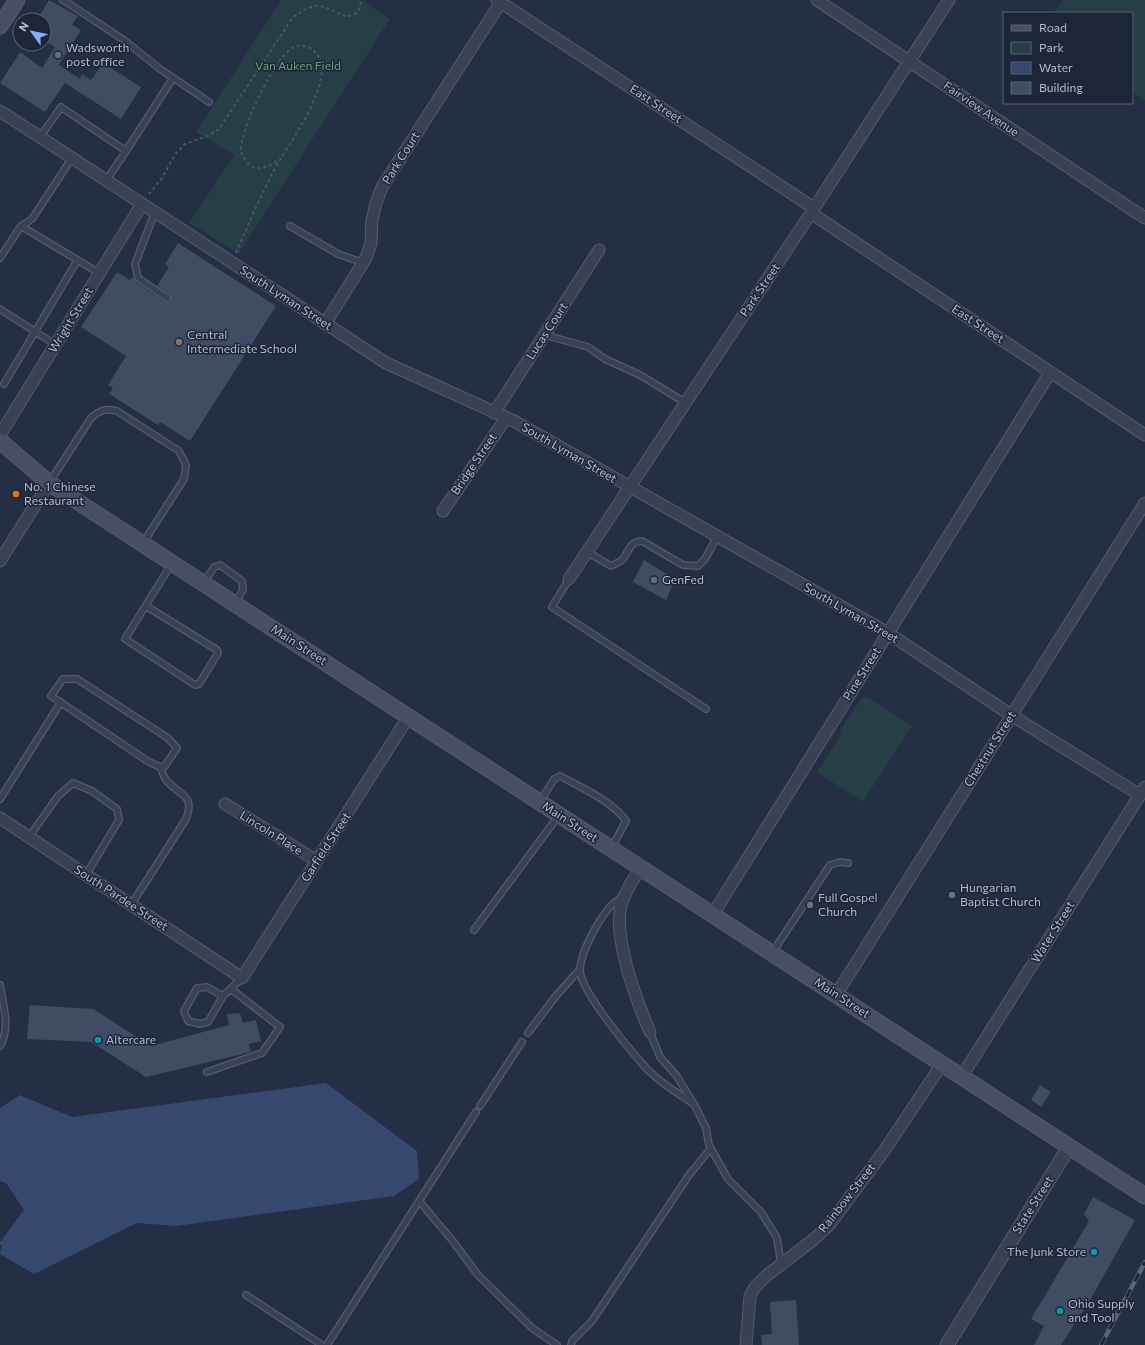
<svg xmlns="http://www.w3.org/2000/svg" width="1145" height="1345" font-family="Commissioner,sans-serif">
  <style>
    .green { fill: #263e45 }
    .water { fill: #36486d }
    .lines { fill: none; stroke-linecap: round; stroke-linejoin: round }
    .stream { stroke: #36486d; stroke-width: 3.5 }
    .building { fill: #3f4c64 }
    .service-casing { stroke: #545c6e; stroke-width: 8 }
    .minor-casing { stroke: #545c6e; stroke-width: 13 }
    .tertiary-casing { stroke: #545c6e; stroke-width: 15 }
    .secondary-casing { stroke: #545c6e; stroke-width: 17 }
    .path { stroke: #445b61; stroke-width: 2; stroke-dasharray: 3 3; stroke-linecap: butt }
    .service { stroke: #394154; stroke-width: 5.5 }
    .minor { stroke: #394154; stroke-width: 11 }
    .tertiary { stroke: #394154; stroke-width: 13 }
    .secondary { stroke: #464f67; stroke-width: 15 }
    .rail-casing { stroke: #5a647b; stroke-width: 4.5 }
    .rail { stroke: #1d2639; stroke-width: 3; stroke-dasharray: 9; stroke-linecap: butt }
    .service-dot { fill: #5c6f8a; stroke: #1d2639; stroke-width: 1.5 }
    .education-dot { fill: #8d6e63; stroke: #1d2639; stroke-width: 1.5 }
    .food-dot { fill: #e8710a; stroke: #1d2639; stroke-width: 1.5 }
    .worship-dot { fill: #6b7280; stroke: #1d2639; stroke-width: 1.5 }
    .culture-dot { fill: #0f9aa8; stroke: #1d2639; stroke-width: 1.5 }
    .labels { text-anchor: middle; stroke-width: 3; stroke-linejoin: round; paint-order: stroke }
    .poi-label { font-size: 12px; fill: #b6bccd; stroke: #1d2639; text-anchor: start }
    .park-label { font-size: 12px; fill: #6ba07c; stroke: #1d2639 }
    .street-label { font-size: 12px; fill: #b6bccd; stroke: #1d2639 }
  </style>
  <rect width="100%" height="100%" fill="#242e44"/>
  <path class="green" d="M281 0H362L390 19 239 253 189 223 234 155 196 132Z
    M1063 0H1145V101L1132 92V13H1054Z
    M866 696 912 726 863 802 817 772 842 733 840 731 862 697 865 698Z"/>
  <path class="water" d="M326 1083 417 1151 419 1179 394 1196 176 1226 137 1223 34 1274 0 1254 3 1238 24 1210 6 1183 0 1181V1108L20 1095 72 1117Z"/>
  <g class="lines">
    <path class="stream" d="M0 1243 3 1242"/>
  </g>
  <path class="building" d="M49 0 78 16 72 25 81 30 59 65 80 79 82 74 91 80 103 63 141 87 121 119 65 83 45 112 0 83 20 52 42 68 55 47 44 40V20H37Z
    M178 243 276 306 190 441 160 422 158 425 109 394 113 388 108 385 126 356 81 327 117 272 130 280 132 277 136 282 165 302 170 301V295L157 286 169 267 165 264Z
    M644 560 675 579 666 600 633 582Z
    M30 1005 93 1009 151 1046 229 1025 227 1014 240 1013 243 1023 256 1020 261 1041 249 1044 251 1052 146 1077 91 1042 27 1039Z
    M1040 1085 1051 1092 1041 1107 1031 1100Z
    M1093 1197 1135 1220 1089 1302 1061 1345H1034L1044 1326 1031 1319 1089 1221 1084 1214Z
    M796 1300 799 1345H762L761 1335 772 1334 770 1302Z"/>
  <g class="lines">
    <defs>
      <path id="service" d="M63 0 124 40 160 69 209 102
        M40 137 61 107 126 151 173 78
        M106 181 126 151
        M155 212 135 264 138 278 167 298
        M21 226 99 273
        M290 226 338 254 364 263
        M0 258 21 226 32 219 72 158
        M0 309 56 345
        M545 335 588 347 605 359 640 375 686 403
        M4 384 77 261
        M49 483 91 418C100 410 106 408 117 411L179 451 186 465 184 479 143 543
        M587 552 611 566C614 564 618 563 621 561 629 553 629 541 642 541L683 565 698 566 705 559 717 537
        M569 579 552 607 706 709
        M204 583 214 567 220 565 242 581 243 590 235 603
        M146 606 217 650 218 653 199 684 195 685 125 639 172 563
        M63 679H77L168 738 177 748 165 766 160 767 149 762 51 696Z
        M0 799 61 702
        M540 802 554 779 560 776C580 787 614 802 626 821L612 847
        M29 837 58 796 73 783 92 791 117 809 119 820 86 875
        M621 898C617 901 612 904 609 908 598 921 582 950 580 968 578 989 631 1051 646 1068 659 1082 676 1092 692 1103
        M131 905 186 819C195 794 181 797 167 781 164 778 162 771 160 767
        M474 930 559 815
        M772 953 830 865 840 862 848 863
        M0 985C3 1005 11 1028 0 1046
        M223 996 208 1022 200 1024 188 1021 184 1011 197 988 207 987 223 996 242 978
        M650 1032 660 1057 676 1075 694 1104 706 1128 709 1145 728 1179 761 1212 777 1238 781 1264
        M528 1033 555 997 580 969
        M207 1072 262 1053 280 1027 231 989
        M480 1106 522 1042
        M420 1202 452 1240 478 1275 532 1328 557 1345
        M246 1295 322 1345
        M327 1345 476 1112
        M571 1345 572 1341 592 1321 689 1175 711 1148"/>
      <path id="minor" d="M497 0 814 208
        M817 0 1145 218
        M0 111 386 363 514 421 888 633 1011 715 1140 795
        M811 213 1145 435
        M325 324 366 258 371 243 372 220 376 203 382 187 501 2
        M494 413 599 250
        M0 435 142 204
        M443 511 506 418
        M0 561 49 483
        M569 579 811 213 949 0
        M225 804 317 861
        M0 818 242 978 409 716
        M640 868C633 880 624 893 621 906 613 938 637 1002 650 1032
        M713 914 1050 373
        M836 995 1145 503
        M962 1076 1145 787
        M746 1345 750 1296 755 1287 766 1276 813 1240 830 1224 884 1151 942 1064"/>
      <path id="tertiary" d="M947 1345 1069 1147"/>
      <path id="secondary" d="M0 26 17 0
        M0 441 49 483 1145 1196"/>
    </defs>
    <use href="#service" class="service-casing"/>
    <use href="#minor" class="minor-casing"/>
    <use href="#tertiary" class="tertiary-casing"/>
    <use href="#secondary" class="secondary-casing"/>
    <path class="path" d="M149 194 162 178 176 153 185 144 210 135 219 129 293 17C317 0 320 5 347 17L355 14 360 8 361 0
      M236 253C248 225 260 197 274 170 286 147 343 74 313 50 310 47 300 45 296 46 277 51 239 132 241 151 242 155 244 159 247 162 256 174 269 166 279 160"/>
    <use href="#service" class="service"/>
    <use href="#minor" class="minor"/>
    <use href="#tertiary" class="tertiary"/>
    <use href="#secondary" class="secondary"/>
    <defs>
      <path id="rail" d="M1101 1345 1145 1262"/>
    </defs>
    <use href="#rail" class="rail-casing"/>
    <use href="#rail" class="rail"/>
  </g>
  <g class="service-dot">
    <circle cx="58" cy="55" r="4"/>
    <circle cx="654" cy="580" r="4"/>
  </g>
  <circle class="education-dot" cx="179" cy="342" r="4"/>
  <circle class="food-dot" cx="16" cy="494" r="4"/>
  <g class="worship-dot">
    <circle cx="952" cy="895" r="4"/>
    <circle cx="810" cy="905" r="4"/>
  </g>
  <g class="culture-dot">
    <circle cx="98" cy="1040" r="4"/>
    <circle cx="1094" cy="1252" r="4"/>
    <circle cx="1060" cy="1311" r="4"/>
  </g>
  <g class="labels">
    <g class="poi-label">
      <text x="66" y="52">Wadsworth<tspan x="66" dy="14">post office</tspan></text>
      <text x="187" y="339">Central<tspan x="187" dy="14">Intermediate School</tspan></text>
      <text x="24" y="491">No. 1 Chinese<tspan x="24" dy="14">Restaurant</tspan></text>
      <text x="662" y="584">GenFed</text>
      <text x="960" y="892">Hungarian<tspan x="960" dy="14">Baptist Church</tspan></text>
      <text x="818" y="902">Full Gospel<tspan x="818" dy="14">Church</tspan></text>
      <text x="106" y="1044">Altercare</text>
      <text x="1086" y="1256" text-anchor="end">The Junk Store</text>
      <text x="1068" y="1308">Ohio Supply<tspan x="1068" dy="14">and Tool</tspan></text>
    </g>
    <g class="park-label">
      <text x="298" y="70">Van Auken Field</text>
    </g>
    <g class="street-label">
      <text transform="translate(656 104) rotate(33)" y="4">East Street</text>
      <text transform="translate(981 109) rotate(34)" y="4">Fairview Avenue</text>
      <text transform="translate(401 158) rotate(-58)" y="4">Park Court</text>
      <text transform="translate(760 290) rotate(-56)" y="4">Park Street</text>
      <text transform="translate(286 298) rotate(33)" y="4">South Lyman Street</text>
      <text transform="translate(71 320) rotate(-59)" y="4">Wright Street</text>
      <text transform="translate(978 324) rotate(33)" y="4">East Street</text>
      <text transform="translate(547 331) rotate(-57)" y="4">Lucas Court</text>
      <text transform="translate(569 453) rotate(30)" y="4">South Lyman Street</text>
      <text transform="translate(474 464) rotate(-56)" y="4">Bridge Street</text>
      <text transform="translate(851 613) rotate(30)" y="4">South Lyman Street</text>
      <text transform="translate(299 645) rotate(33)" y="4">Main Street</text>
      <text transform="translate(862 674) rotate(-58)" y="4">Pine Street</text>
      <text transform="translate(990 749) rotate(-58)" y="4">Chestnut Street</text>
      <text transform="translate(570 822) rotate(33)" y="4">Main Street</text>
      <text transform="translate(271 833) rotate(32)" y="4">Lincoln Place</text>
      <text transform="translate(326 847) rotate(-57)" y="4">Garfield Street</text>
      <text transform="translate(121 898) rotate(33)" y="4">South Pardee Street</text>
      <text transform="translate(1053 932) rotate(-58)" y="4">Water Street</text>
      <text transform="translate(842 998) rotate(33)" y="4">Main Street</text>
      <text transform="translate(847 1198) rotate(-52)" y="4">Rainbow Street</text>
      <text transform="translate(1033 1205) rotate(-58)" y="4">State Street</text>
    </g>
  </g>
  <rect x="1003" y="12" width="130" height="92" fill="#1d2639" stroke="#5a6274"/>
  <rect x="1011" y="25" width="20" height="6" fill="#464f67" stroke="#5a6274"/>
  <text x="1039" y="32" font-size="12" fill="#b6bccd">Road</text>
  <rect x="1011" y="42" width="20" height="12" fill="#263e45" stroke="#5a6274"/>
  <text x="1039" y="52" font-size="12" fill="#b6bccd">Park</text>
  <rect x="1011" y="62" width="20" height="12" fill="#36486d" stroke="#5a6274"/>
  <text x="1039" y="72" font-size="12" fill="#b6bccd">Water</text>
  <rect x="1011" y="82" width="20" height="12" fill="#3f4c64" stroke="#5a6274"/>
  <text x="1039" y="92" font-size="12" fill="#b6bccd">Building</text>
  <g transform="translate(32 32) rotate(303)"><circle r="19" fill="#1d2639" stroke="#5a6274"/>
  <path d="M0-3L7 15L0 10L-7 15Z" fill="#89abff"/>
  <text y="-6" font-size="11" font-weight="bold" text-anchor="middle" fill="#b6bccd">N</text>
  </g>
</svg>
